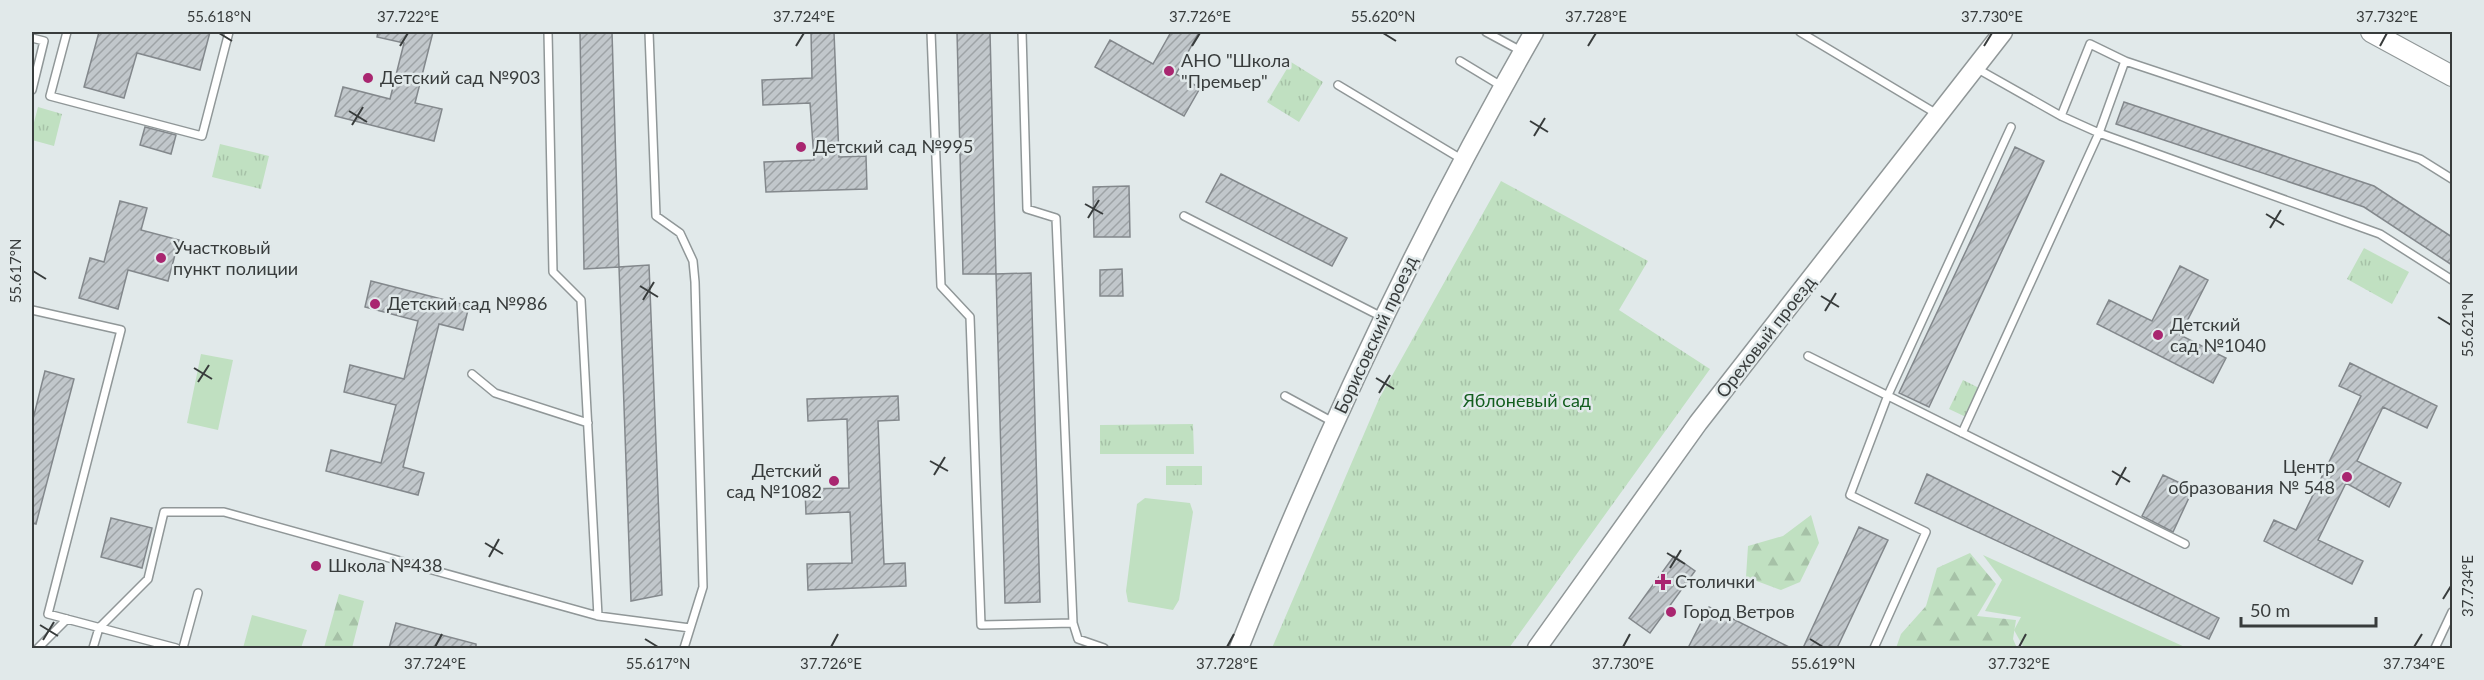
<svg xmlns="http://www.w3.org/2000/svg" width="2484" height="680" font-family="Lato,sans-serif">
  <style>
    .grass { fill: #c0e0c1 }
    .forest { fill: url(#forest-firs) }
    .park { fill: url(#park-tufts) }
    .building { fill: url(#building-hatch); stroke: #83888c; stroke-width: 1.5 }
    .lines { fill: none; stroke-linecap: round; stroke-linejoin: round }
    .service-casing { stroke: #909798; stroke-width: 10 }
    .tertiary-casing { stroke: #909798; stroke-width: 21 }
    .secondary-casing { stroke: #909798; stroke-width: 22 }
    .service { stroke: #fff; stroke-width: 7 }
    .tertiary { stroke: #fff; stroke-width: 18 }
    .secondary { stroke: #fff; stroke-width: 20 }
    .ticks { fill: none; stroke: #383c3c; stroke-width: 2 }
    .poi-dot { fill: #a92670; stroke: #e1e9ea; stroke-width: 2 }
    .labels { text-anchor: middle; stroke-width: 5; stroke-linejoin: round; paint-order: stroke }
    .poi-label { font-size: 18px; fill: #383c3c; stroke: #e1e9ea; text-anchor: start }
    .street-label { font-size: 18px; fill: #383c3c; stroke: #e1e9ea }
    .park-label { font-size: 18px; fill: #135e1f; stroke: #e1e9ea }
    .neatline { fill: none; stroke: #383c3c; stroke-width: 2 }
    .ticks-label { font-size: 15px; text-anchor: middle; fill: #383c3c }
  </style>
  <defs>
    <pattern id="forest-firs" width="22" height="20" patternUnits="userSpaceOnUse" patternTransform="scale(1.5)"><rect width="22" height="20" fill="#c0e0c1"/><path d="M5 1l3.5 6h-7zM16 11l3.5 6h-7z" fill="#a6c1a7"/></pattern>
    <pattern id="park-tufts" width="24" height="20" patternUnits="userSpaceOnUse" patternTransform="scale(1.5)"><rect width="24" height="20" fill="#c0e0c1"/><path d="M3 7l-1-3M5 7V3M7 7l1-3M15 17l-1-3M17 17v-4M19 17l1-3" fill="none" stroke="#a6c1a7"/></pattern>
    <pattern id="building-hatch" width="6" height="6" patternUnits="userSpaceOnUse" patternTransform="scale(1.5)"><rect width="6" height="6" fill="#c1c7cb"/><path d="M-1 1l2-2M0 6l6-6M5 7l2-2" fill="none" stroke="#9ea3a6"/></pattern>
  </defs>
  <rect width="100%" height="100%" fill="#e1e9ea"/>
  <path class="grass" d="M201 354 233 360 218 430 187 423Z
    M1145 498 1190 503 1193 512 1179 600 1173 610 1128 602 1126 591 1137 504Z
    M1983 555 2187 648H2024L2014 630 2021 617 1985 611 2002 580Z
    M252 615 307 630 301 648H243Z"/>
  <path class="forest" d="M1811 515 1819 543 1800 582 1781 590 1746 577 1748 546 1783 536Z
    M1970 553 1996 584 1977 616 2016 620 2013 639 2017 648H1896L1901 634 1926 606 1937 568Z
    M339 594 364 601 352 648H324Z"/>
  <path class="park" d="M1291 62 1323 82 1299 122 1267 102Z
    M38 107 62 114 54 146 32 140V130Z
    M220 144 269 156 261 189 212 177Z
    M1501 181 1648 261 1619 310 1710 369 1509 648H1272L1379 399Z
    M2364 248 2409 272 2392 304 2347 279Z
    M1963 380 1979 388 1966 417 1949 409Z
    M1193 424 1194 454H1100V425Z
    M1166 466H1202V485H1166Z"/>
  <path class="building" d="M99 32H210L200 70 137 53 124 98 84 87Z
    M378 32H433L415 103 442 109 434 141 335 116 343 87 390 99 404 43 377 37Z
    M580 32H612L619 267 584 269Z
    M811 32H834L839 157 866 156 867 189 766 192 764 162 814 160 810 103 763 105 762 80 812 78Z
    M957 32H990L996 274H963Z
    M1171 32H1199L1176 74 1200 88 1184 116 1095 67 1110 40 1153 64Z
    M2124 102 2374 186 2452 237V265L2364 207 2116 124Z
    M145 127 176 135 171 154 140 145Z
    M2015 147 2044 161 1929 407 1899 393Z
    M1221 174 1347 238 1332 266 1206 202Z
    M1129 186 1130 237H1094L1093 187Z
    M120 201 147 208 141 230 179 240 168 281 128 270 118 309 79 298 90 258 104 262Z
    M649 265 662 595 631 601 619 267Z
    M2180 266 2208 280 2180 335 2226 358 2213 383 2097 324 2109 300 2152 321Z
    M1122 269 1123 296H1100V270Z
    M1031 273 1040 602 1005 603 996 274Z
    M371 281 469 306 463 330 439 324 403 467 424 473 418 495 326 471 331 450 381 463 396 405 344 392 350 365 404 379 418 321 365 307Z
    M2350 363 2437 406 2427 428 2383 407 2357 461 2401 483 2389 507 2346 483 2318 540 2363 561 2352 584 2264 541 2274 520 2296 530 2361 396 2339 386Z
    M45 371 74 379 36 524 32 523V423Z
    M898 396 899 420 878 421 881 496 884 564 905 563 906 586 808 590 807 564 852 563 850 512 806 514 805 489 849 488 847 419 808 421 807 399Z
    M1927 474 2219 618 2209 639 1915 503Z
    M2163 475 2193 489 2173 532 2142 516Z
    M111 518 152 528 142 568 101 557Z
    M1859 527 1888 540 1837 648H1803Z
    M1674 556 1695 571 1650 633 1629 618Z
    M1709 607 1791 648H1688Z
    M396 623 476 644V648H389Z"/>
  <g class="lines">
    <defs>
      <path id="service" d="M67 32 50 96 202 136 229 32
        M548 32 553 272 581 300 598 616 690 628
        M649 32 656 216 680 233 693 261 695 282 703 587 684 648
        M931 32 941 286 970 317 981 625 1073 623
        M1022 32 1027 209 1056 218 1073 623 1078 639 1104 648
        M1486 32 1523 52
        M1800 32 1937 114
        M32 38 44 41 32 90
        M1460 61 1503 87
        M2125 61 2420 159 2452 179
        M1976 68 2061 116 2099 133 2380 234 2452 280
        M1338 85 1463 160
        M1184 216 1382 317
        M32 310 121 330 48 614 176 648
        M1808 356 2185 544
        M472 374 495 393 588 423
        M1285 396 1333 422
        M1962 433 2099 133 2125 61 2090 44 2061 116
        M38 648 67 619
        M93 648 99 628 148 579 164 512H224L598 616
        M183 648 198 593
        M1874 648 1926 532 1850 495 1888 395 2011 127
        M2435 648 2452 612"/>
      <path id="tertiary" d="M1239 648C1323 436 1421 230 1534 32
        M1537 648 1698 423 2003 32"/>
      <path id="secondary" d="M2371 32 2452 76"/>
    </defs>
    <use href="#service" class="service-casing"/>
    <use href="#tertiary" class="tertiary-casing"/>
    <use href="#secondary" class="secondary-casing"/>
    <use href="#service" class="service"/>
    <use href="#tertiary" class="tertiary"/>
    <use href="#secondary" class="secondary"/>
  </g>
  <path class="ticks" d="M219 33 232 41M1383 33 1396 41M400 46 408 33M796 46 804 33M1192 46 1200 33M1588 46 1596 33M1984 46 1992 33M2380 46 2387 33M349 111 367 122M1530 121 1548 132M352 125 363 107M1534 136 1545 118M1085 204 1103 214M2266 214 2284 225M1088 218 1099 200M2270 228 2281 210M33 271 46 279M640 286 658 297M1821 296 1839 307M643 300 654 282M1825 311 1836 293M2438 317 2451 325M194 368 212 379M1376 378 1394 389M198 382 209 365M1379 393 1390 375M930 461 948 471M2112 471 2130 482M934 475 945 457M2116 485 2126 467M485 543 503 554M1667 553 1685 564M489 557 499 539M1670 568 1681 550M2443 599 2451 586M40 625 58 636M645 639 658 647M1810 639 1823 647M43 640 54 622M435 647 442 634M831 647 838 634M1227 647 1234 634M1623 647 1630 634M2019 647 2026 634M2414 647 2422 634"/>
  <g class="poi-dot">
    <circle cx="1169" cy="71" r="6"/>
    <circle cx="368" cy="78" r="6"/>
    <circle cx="801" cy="147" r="6"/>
    <circle cx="161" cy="258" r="6"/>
    <circle cx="375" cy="304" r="6"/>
    <circle cx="2158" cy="335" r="6"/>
    <circle cx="2347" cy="477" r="6"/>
    <circle cx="834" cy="481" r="6"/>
    <circle cx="316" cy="566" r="6"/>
    <path d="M1660 573h6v6h6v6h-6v6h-6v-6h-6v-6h6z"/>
    <circle cx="1671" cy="612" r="6"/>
  </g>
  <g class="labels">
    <g class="poi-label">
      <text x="1181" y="67">АНО "Школа<tspan x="1181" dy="21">"Премьер"</tspan></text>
      <text x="380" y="84">Детский сад №903</text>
      <text x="813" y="153">Детский сад №995</text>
      <text x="173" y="254">Участковый<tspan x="173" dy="21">пункт полиции</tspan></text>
      <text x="387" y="310">Детский сад №986</text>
      <text x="2170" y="331">Детский<tspan x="2170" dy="21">сад №1040</tspan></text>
      <text x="2335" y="473" text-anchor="end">Центр<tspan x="2335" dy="21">образования № 548</tspan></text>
      <text x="822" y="477" text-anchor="end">Детский<tspan x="822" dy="21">сад №1082</tspan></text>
      <text x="328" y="572">Школа №438</text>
      <text x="1675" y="588">Столички</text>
      <text x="1683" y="618">Город Ветров</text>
    </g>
    <g class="street-label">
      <text transform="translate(1376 335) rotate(-65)" y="6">Борисовский проезд</text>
      <text transform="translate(1766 337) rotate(-52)" y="6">Ореховый проезд</text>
    </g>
    <g class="park-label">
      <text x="1527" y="407">Яблоневый сад</text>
    </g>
  </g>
  <rect width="2484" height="680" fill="none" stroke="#e1e9ea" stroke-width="66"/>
  <path d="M2241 617v9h135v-9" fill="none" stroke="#383c3c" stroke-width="3"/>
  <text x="2250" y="617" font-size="18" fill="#383c3c" stroke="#e1e9ea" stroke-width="4.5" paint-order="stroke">50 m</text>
  <rect x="33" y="33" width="2418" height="614" class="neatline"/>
  <g class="ticks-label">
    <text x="219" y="22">55.618°N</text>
    <text x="408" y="22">37.722°E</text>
    <text x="804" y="22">37.724°E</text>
    <text x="1200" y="22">37.726°E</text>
    <text x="1383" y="22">55.620°N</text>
    <text x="1596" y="22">37.728°E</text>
    <text x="1992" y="22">37.730°E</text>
    <text x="2387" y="22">37.732°E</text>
    <text transform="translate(16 271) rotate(-90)" y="5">55.617°N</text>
    <text transform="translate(2468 325) rotate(-90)" y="5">55.621°N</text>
    <text transform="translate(2468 586) rotate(-90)" y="5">37.734°E</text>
    <text x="435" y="669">37.724°E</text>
    <text x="658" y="669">55.617°N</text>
    <text x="831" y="669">37.726°E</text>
    <text x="1227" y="669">37.728°E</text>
    <text x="1623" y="669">37.730°E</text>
    <text x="1823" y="669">55.619°N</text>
    <text x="2019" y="669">37.732°E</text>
    <text x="2414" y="669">37.734°E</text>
  </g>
</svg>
